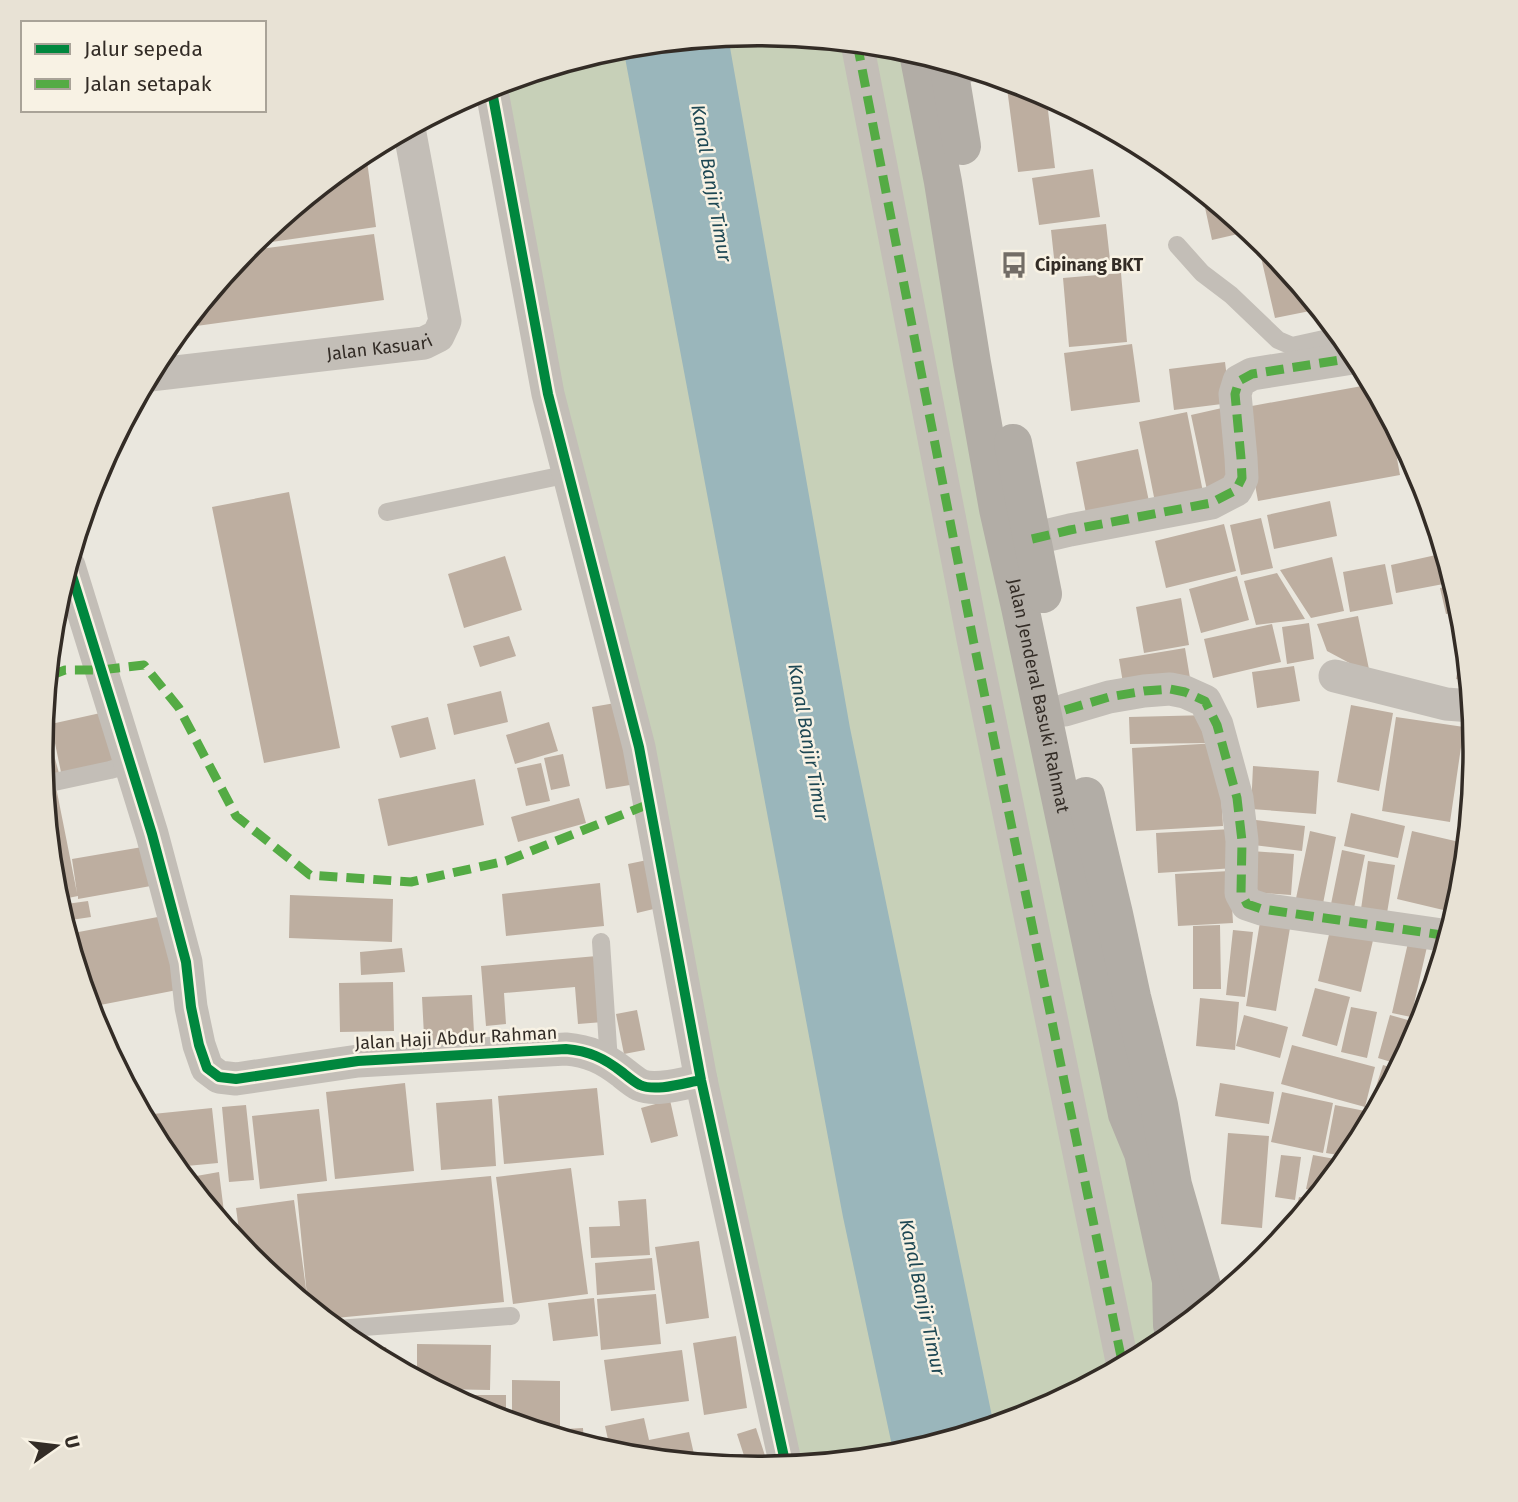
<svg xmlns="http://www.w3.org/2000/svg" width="1518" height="1502" font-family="'Fira Sans',sans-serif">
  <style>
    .green { fill: #c7d0b8 }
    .water { fill: #9ab6bb }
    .building { fill: #bdaea0 }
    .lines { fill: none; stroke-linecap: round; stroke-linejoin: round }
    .lane { stroke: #c3beb7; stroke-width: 18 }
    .street { stroke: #c3beb7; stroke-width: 33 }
    .primary { stroke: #b2ada6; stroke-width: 38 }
    .quiet { stroke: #54ab44; stroke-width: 9; stroke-dasharray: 18 9; stroke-linecap: butt }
    .cycleway-casing { stroke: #f8f2e4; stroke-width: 15 }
    .cycleway { stroke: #00873e; stroke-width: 10 }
    .labels { text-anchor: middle; stroke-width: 5; stroke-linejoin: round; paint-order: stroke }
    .poi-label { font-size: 18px; font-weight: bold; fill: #332c26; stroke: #f8f2e4; text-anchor: start }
    .street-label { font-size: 18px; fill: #332c26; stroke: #f8f2e4 }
    .water-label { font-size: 19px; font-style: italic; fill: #1d4753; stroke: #f8f2e4 }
    .rim { fill: none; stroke: #332c26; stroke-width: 3.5 }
  </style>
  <rect width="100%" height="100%" fill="#eae7de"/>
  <path class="green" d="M759 33 899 47 918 53 1174 1334 1157 1348 1033 1414 899 1455 786 1466 491 86 619 47Z"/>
  <path class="water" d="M728 36 850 728 994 1426 899 1455H894L843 1217 623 47Z"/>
  <path class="building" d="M1026 86 1046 94 1055 168 1018 172 1007 88Z
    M367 161 376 227 250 245 349 164Z
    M1093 169 1100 217 1039 225 1032 178Z
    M1201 189 1251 231 1212 240Z
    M1106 224 1110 260 1055 267 1051 230Z
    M374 234 384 300 182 328 245 251Z
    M1261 239 1267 244 1320 309 1275 318 1257 240Z
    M1121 273 1127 342 1069 347 1063 278Z
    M1132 344 1140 402 1071 411 1064 353Z
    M1225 362 1230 403 1174 410 1169 369Z
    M1373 384 1389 414 1400 475 1258 501 1241 408Z
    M1222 408 1237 484 1207 490 1191 415Z
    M1187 412 1205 502 1157 512 1139 422Z
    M1138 449 1151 511 1088 524 1076 462Z
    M289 492 340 748 264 763 212 507Z
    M1330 501 1337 536 1274 549 1267 515Z
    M1261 518 1273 568 1241 575 1230 525Z
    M1224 524 1236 571 1166 588 1155 541Z
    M1445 553 1454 582 1396 593 1391 565Z
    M505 556 522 610 464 628 448 574Z
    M1332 557 1344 611 1311 618 1280 570Z
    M1385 564 1393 604 1350 612 1343 572Z
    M1277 573 1305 619 1256 625 1244 581Z
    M1237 576 1249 620 1201 633 1189 589Z
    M1455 585 1463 611 1446 614 1440 588Z
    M1181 598 1189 645 1144 653 1136 607Z
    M1358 616 1370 674 1327 651 1317 624Z
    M1309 623 1314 659 1287 664 1282 627Z
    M1272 624 1281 662 1213 678 1204 639Z
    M1464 633H1465L1470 682 1456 679Z
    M509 636 516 656 480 667 473 646Z
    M1185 648 1190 678 1124 689 1119 659Z
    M1294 666 1300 701 1257 708 1252 672Z
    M501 691 508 722 454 735 447 704Z
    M621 702 636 784 606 789 592 707Z
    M1351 705 1393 713 1379 791 1337 782Z
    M105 712 117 765 62 777 51 724Z
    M1210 715V743L1130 744 1129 717Z
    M428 717 436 749 400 758 391 726Z
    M1396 717 1464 727 1450 822 1382 811Z
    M44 718 60 777 44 781 41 751Z
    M549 722 558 751 515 764 506 735Z
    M1218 743 1223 826 1136 831 1132 748Z
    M563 754 570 786 551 790 544 758Z
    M541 763 550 801 526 806 517 768Z
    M1253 766 1319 771 1316 814 1251 809Z
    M475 779 484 825 388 846 378 799Z
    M56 787 77 893 72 859 154 845 162 884 78 899V896L58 900 55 891 45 789Z
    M579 798 586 823 518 842 511 817Z
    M1351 813 1405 826 1398 858 1344 846Z
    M1248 819 1305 826 1302 851 1245 844Z
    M1232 829 1235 868 1158 873 1156 833Z
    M1310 831 1336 837 1321 914 1294 908Z
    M1412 831 1468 844 1463 891 1456 913 1397 899Z
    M1342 850 1365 855 1353 913 1330 909Z
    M1251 851 1294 854 1291 895 1248 892Z
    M652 859 662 907 637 913 628 864Z
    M1368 861 1395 865 1387 913 1361 909Z
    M1230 871 1233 923 1178 926 1175 874Z
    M600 883 604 926 506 936 502 894Z
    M290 895 393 899 392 942 289 938Z
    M88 901 91 917 64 921 59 905Z
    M163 916 177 990 90 1007 68 934Z
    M1260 922 1290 928 1276 1011 1246 1006Z
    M1220 925 1221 989H1193V926Z
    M1331 926 1374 936 1361 992 1318 981Z
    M1233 930 1253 932 1245 997 1226 995Z
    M1410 934 1429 938 1411 1017 1392 1013Z
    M402 948 405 972 361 975 360 952Z
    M597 956 603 1022 578 1024 575 987 504 993 506 1024 486 1026 481 966Z
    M393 982 394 1031 340 1032 339 983Z
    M1315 988 1350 997 1337 1046 1302 1036Z
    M472 995 475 1052 425 1055 422 997Z
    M1200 998 1239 1002 1235 1050 1196 1046Z
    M1351 1007 1377 1012 1367 1058 1341 1052Z
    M637 1010 645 1050 624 1054 616 1014Z
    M1244 1015 1288 1027 1280 1058 1236 1046Z
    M1390 1015 1422 1024 1401 1065 1378 1058Z
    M1292 1045 1375 1067 1365 1107 1281 1084Z
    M1383 1065 1399 1070 1381 1102 1372 1099Z
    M405 1083 414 1171 335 1179 326 1092Z
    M1220 1083 1274 1092 1269 1124 1215 1116Z
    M597 1088 604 1155 504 1164 498 1096Z
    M1282 1092 1333 1103 1323 1153 1271 1142Z
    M492 1099 496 1166 441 1170 436 1103Z
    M670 1100 678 1136 651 1143 641 1108Z
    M246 1105 254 1180 229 1182 222 1107Z
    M1335 1105 1375 1113 1356 1150 1350 1157 1326 1153Z
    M212 1108 218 1163 176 1167 162 1149 143 1115Z
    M319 1109 327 1181 260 1189 252 1116Z
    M1228 1133 1269 1136 1262 1228 1221 1224Z
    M1281 1155 1301 1157 1295 1200 1275 1197Z
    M1313 1155 1346 1161 1321 1192 1306 1189Z
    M571 1168 588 1294 513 1304 496 1177Z
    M219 1172 226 1228 185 1178Z
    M491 1176 504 1302 325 1319 251 1258 241 1245 236 1208 294 1200 307 1296 297 1194Z
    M1299 1197 1314 1200 1293 1227Z
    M646 1199 650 1255 591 1258 589 1227 620 1226 618 1201Z
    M699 1241 709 1318 666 1324 655 1247Z
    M652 1258 655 1290 597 1295 595 1263Z
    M656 1294 661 1344 601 1350 597 1299Z
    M594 1298 598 1336 553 1341 548 1303Z
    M736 1336 747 1408 704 1415 693 1343Z
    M417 1344 491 1345 490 1390 437 1389 417 1378Z
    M386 1347 389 1363 365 1350Z
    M682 1350 689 1401 611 1411 604 1360Z
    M512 1380 560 1381V1437L512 1423Z
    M449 1395H506V1421L484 1414Z
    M644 1418 649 1440 689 1432 696 1463 654 1458 651 1446 616 1454 611 1453 605 1426Z
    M583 1428 584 1444 566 1439 565 1429Z
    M756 1428 769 1468H748L737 1434Z
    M741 1454 744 1467 705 1463H704Z"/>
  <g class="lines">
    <path class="lane" d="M951 78 978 71
      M1177 245 1202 273 1231 295 1278 340 1292 346 1342 335
      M387 512 569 474
      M45 784 110 770 131 764
      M601 942 609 1062
      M337 1329 511 1316"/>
    <g class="street">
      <path d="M857 43 973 639 1123 1366"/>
      <path d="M491 86 548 394 639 747 701 1080 786 1466"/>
      <path id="s1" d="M150 375 424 343 438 336 445 321 409 128"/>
      <path d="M1032 539 1070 530 1211 503 1236 490 1242 478 1241 458 1235 394 1239 381 1252 374 1359 357"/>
      <path d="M69 566 152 834 186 962 191 1007 199 1045 207 1068 219 1077 236 1079 358 1061 566 1049C589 1051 604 1058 622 1072 627 1076 634 1082 640 1085 656 1092 684 1083 701 1080"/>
      <path d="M1335 676 1446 704 1472 706"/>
      <path d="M1065 710 1109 697 1144 691 1170 689 1185 692 1205 701 1217 725 1237 798 1242 841 1241 893 1247 904 1262 909 1449 936"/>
    </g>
    <g class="primary">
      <path id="s2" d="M918 53 943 182 972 363 998 509 1020 607 1127 1114 1143 1153 1171 1281 1172 1325 1174 1334"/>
      <path d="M948 62 962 146"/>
      <path d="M1013 443 1043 594"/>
      <path d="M1086 796 1114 914 1132 997 1159 1105 1173 1185 1208 1307"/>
    </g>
    <path class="quiet" d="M857 43 973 639 1123 1366
      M1032 539 1070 530 1211 503 1236 490 1242 478 1241 458 1235 394 1239 381 1252 374 1359 357
      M49 676 65 670H101L144 665 179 708 236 816 310 875 411 882 506 861 649 804
      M1065 710 1109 697 1144 691 1170 689 1185 692 1205 701 1217 725 1237 798 1242 841 1241 893 1247 904 1262 909 1449 936"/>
    <defs>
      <path id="cycleway" d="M491 86 548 394 639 747 701 1080 786 1466
        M69 566 152 834 186 962 191 1007 199 1045 207 1068 219 1077 236 1079 358 1061 566 1049C589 1051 604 1058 622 1072 627 1076 634 1082 640 1085 656 1092 684 1083 701 1080"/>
    </defs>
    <use href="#cycleway" class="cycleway-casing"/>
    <use href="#cycleway" class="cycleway"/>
  </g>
  <defs>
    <symbol id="bus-bare" viewBox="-9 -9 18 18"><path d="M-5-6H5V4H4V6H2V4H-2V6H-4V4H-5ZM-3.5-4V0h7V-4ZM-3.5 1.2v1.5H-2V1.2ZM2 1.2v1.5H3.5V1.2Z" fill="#736d66" stroke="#f8f2e4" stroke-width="2.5" paint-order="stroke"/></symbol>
  </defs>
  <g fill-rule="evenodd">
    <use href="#bus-bare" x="995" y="246" width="38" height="38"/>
  </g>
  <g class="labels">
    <g class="poi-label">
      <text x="1035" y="271">Cipinang BKT</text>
    </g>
    <g class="street-label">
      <text dy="6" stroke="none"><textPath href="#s1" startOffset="231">Jalan Kasuari</textPath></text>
      <text dy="6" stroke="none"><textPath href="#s2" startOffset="654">Jalan Jenderal Basuki Rahmat</textPath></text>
      <text transform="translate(456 1038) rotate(-3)" y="6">Jalan Haji Abdur Rahman</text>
    </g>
    <g class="water-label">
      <text transform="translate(712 183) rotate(80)" y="7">Kanal Banjir Timur</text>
      <text transform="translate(809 742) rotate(80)" y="7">Kanal Banjir Timur</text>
      <text transform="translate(923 1297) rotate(78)" y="7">Kanal Banjir Timur</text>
    </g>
  </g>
  <path d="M0 0H1518V1502H0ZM53 751a705 705 0 1 1 1410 0a705 705 0 1 1-1410 0Z" fill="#e8e2d5" fill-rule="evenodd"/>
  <path class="rim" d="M53 751a705 705 0 1 1 1410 0a705 705 0 1 1-1410 0Z"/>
  <rect x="21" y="21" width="245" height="91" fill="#f8f2e4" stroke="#a9a398" stroke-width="2"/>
  <rect x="35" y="44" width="35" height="10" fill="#00873e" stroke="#a9a398" stroke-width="2"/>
  <text x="84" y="56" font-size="21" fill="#332c26">Jalur sepeda</text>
  <rect x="35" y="79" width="35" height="10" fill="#54ab44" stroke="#a9a398" stroke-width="2"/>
  <text x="84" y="91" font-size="21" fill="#332c26">Jalan setapak</text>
  <g transform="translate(56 1446) rotate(76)" stroke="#f8f2e4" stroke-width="5" paint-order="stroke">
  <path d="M0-5L12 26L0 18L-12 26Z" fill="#332c26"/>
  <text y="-10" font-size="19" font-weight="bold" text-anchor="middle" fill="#332c26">U</text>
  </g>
</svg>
